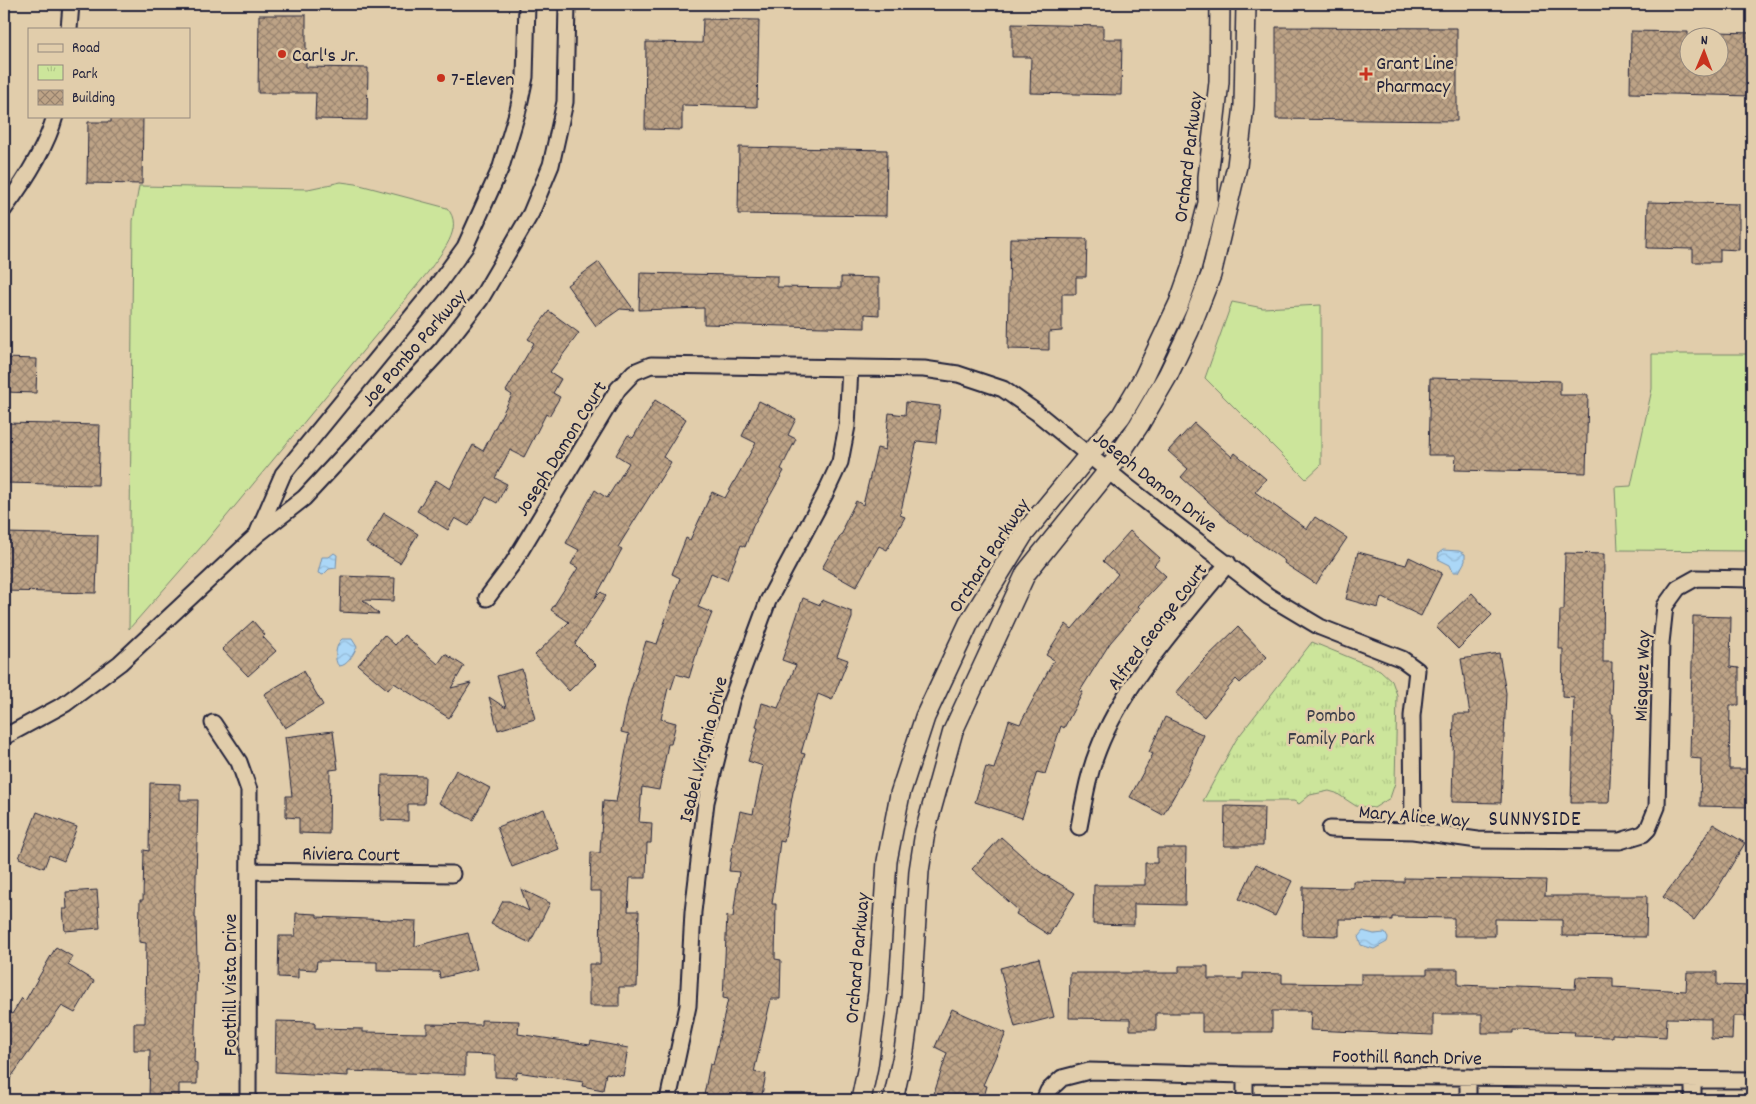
<svg xmlns="http://www.w3.org/2000/svg" width="1756" height="1104" font-family="Dekko,sans-serif">
  <style>
    .green { fill: #cce59b; stroke: #77846b }
    .park { fill: url(#park-tufts); stroke: #77846b }
    .water { fill: url(#water-waves); stroke: #748fac }
    .building { fill: url(#building-cross-hatch); stroke: #22223b }
    .lines { fill: none; stroke-linecap: round; stroke-linejoin: round }
    .minor-casing { stroke: #22223b; stroke-width: 19 }
    .tertiary-casing { stroke: #22223b; stroke-width: 22 }
    .minor { stroke: #e1cdab; stroke-width: 15 }
    .tertiary { stroke: #e1cdab; stroke-width: 19 }
    .poi-dot { fill: #c8321e; stroke: #e1cdab; stroke-width: 2 }
    .labels { text-anchor: middle; stroke-width: 5; stroke-linejoin: round; paint-order: stroke }
    .poi-label { font-size: 20px; fill: #22223b; stroke: #e1cdab; text-anchor: start }
    .street-label { font-size: 20px; fill: #22223b; stroke: #e1cdab }
    .park-label { font-size: 20px; fill: #3c3f49; stroke: #e1cdab }
    .neighbourhood-label { font-size: 21px; letter-spacing: 1px; fill: #22223b; stroke: #e1cdab }
  </style>
  <defs>
    <pattern id="park-tufts" width="24" height="20" patternUnits="userSpaceOnUse" patternTransform="scale(1.25)"><rect width="24" height="20" fill="#cce59b"/><path d="M3 7l-1-3M5 7V3M7 7l1-3M15 17l-1-3M17 17v-4M19 17l1-3" fill="none" stroke="#afc486"/></pattern>
    <pattern id="water-waves" width="16" height="10" patternUnits="userSpaceOnUse" patternTransform="scale(1.25)"><rect width="16" height="10" fill="#abd7f7"/><path d="M0 5q4-4 8 0t8 0" fill="none" stroke="#93b8d5"/></pattern>
    <pattern id="building-cross-hatch" width="8" height="8" patternUnits="userSpaceOnUse" patternTransform="scale(1.25)"><rect width="8" height="8" fill="#bda386"/><path d="M0 0l8 8M0 8l8-8" fill="none" stroke="#99846f"/></pattern>
  </defs>
  <rect width="100%" height="100%" fill="#e1cdab"/>
  <filter id="ink" filterUnits="userSpaceOnUse"><feTurbulence type="fractalNoise" baseFrequency=".02" numOctaves="2"/><feDisplacementMap in="SourceGraphic" scale="10" xChannelSelector="R" yChannelSelector="G"/><feConvolveMatrix kernelMatrix="1 2 1 2 8 2 1 2 1" color-interpolation-filters="sRGB"/></filter>
  <g filter="url(#ink)">
    <path class="green" d="M341 182 356 184 447 208C465 228 441 253 428 272L202 546 129 629 133 221 139 186 308 189Z
      M1232 302 1263 308 1321 305V465L1306 479 1205 378Z
      M1652 354H1752V551L1618 550 1615 487 1631 486 1652 389Z"/>
    <path class="park" d="M1312 642 1380 670 1392 681 1397 695 1395 783 1390 798 1374 808 1356 806 1336 793 1329 791 1310 795 1299 804 1294 801H1203L1236 740Z"/>
    <path class="water" d="M1443 550 1459 551 1465 554V561L1459 572H1453L1450 565 1438 559 1439 553Z
      M334 553 337 555 336 568 329 569 323 575 318 573 322 557H329Z
      M342 639H352L357 647C353 654 348 666 339 666 333 661 336 643 342 639Z
      M1363 931 1374 934 1385 933 1388 938 1387 942 1374 949 1361 945 1358 937Z"/>
    <path class="building" d="M259 15H306V67L368 68 367 120 315 119 316 93H258Z
      M703 19 759 20 757 107 682 105V130L645 129 646 42 702 43Z
      M1012 24 1103 26V39H1122L1121 95 1030 93 1031 57H1012Z
      M1276 27 1457 28V121L1276 119Z
      M1631 31 1688 32V68H1718V32L1752 33V96L1630 93Z
      M111 116H143L142 184 87 183 88 122H111Z
      M739 147 887 150 886 216 738 214Z
      M1648 202 1739 204V250L1720 249V262H1693V249L1647 248Z
      M1010 238 1087 239 1086 277H1076V294H1062V331L1049 332V350L1008 349Z
      M599 262 634 310 620 309 596 326 567 285Z
      M640 273 777 276V287L841 288V277L879 278V315L865 314V328L704 324V308L639 310Z
      M549 311 579 333 550 372 561 379 553 393 560 397 549 416 546 414 524 457 510 450 495 478 507 484 497 503 486 497 469 526 455 518 448 530 417 511 436 480 450 489 473 445 483 451 512 395 506 391 534 343 528 339Z
      M4 358 37 359 36 393 4 392Z
      M1430 378 1560 381V395H1588L1586 473 1455 470 1456 455H1428Z
      M655 400 686 419 663 457 671 462 618 547 622 549 595 598 601 592 606 596 575 644 596 665 569 691 535 655 569 622 551 610 578 568 571 564 579 550 566 543 595 490 607 498 629 463 616 455 628 435 633 438Z
      M759 401 796 419 788 435 796 439 781 469 784 471 753 526 745 547 741 545 727 580 711 573 698 607 712 613 699 645 689 678 676 674 671 689 668 688 661 719 676 723 671 744H668L659 790 642 787 639 822 652 823 651 843H647L646 878H630L628 911H639L637 987H619V1006H589V964H600L601 891H590L591 852 600 853 603 801 616 802 629 734 621 732 628 700 646 641 657 644 680 578 672 574 686 538 690 540 712 492 725 498 756 443 742 436Z
      M906 402 940 406 936 443 917 441 900 515 905 517 887 550 879 546 856 587 822 568 845 528 843 527 856 501 863 505 877 448 885 450 889 413 905 415Z
      M4 423 100 425 98 485 4 483Z
      M1194 423 1232 457 1235 453 1266 479 1255 492 1307 529 1315 517 1347 538 1316 584 1284 563 1285 561 1230 522 1181 477 1188 469 1168 451Z
      M384 513 418 534 400 563 366 543Z
      M1130 531 1160 558 1154 565 1166 576 1138 606 1140 608 1110 643 1080 691 1083 692 1064 728 1061 726 1045 774 1037 772 1022 818 975 802 986 767 994 769 1009 720 1020 724 1054 660 1046 655 1066 624 1072 629 1118 574 1103 561Z
      M4 533 98 535 96 593 4 591Z
      M1358 552 1406 565 1409 557 1442 573 1421 616 1381 597 1378 608 1346 599Z
      M1565 553 1604 554 1603 662H1612L1611 714H1613L1609 803H1571L1574 698 1562 697 1563 649H1559L1560 610H1564Z
      M341 576 395 578 394 601 363 600 379 614 340 612Z
      M1472 593 1492 615 1458 649 1436 627Z
      M803 598 820 605 822 600 852 612V618L837 656 848 660 832 700 818 694 801 753 805 754 793 792 784 842 780 841 772 904H776L775 959 781 960 780 999H771L754 1072 766 1074 761 1100H703L710 1064 713 1065 728 999 723 998 727 916 733 917 739 872 729 871 732 850 740 811 753 814 763 766 748 761 758 728 756 727 762 703 778 708 796 665 782 660Z
      M1693 616 1731 617 1730 667 1739 668V705H1730L1729 769H1748V807L1700 806 1701 759 1690 758Z
      M253 621 265 635 263 637 276 651 248 676 222 649Z
      M1238 627 1267 657 1240 683 1236 679 1204 717 1176 693 1202 662Z
      M384 635 395 645 404 635 438 664 445 654 464 666 451 688 471 683 449 718 394 683 388 690 358 665Z
      M1499 653 1506 693 1501 803 1452 802 1454 714H1470L1461 659Z
      M522 669 535 719 498 730 489 697 506 708 497 676Z
      M303 671 323 705 285 728 264 694Z
      M1165 717 1204 735 1189 770 1163 815 1130 797 1153 754 1149 752Z
      M333 731 338 769 330 770 329 834 299 833V818L286 817V796H292L285 737Z
      M456 770 490 788 473 820 439 803Z
      M382 775 425 776 424 804H408V821L381 820Z
      M150 783 180 784V800H198L195 918H196L197 961 194 1062 197 1063V1084H179V1100H149L150 1050H134V1023H145L146 943 139 942 140 900H143L144 850 149 851Z
      M1225 806 1264 807 1263 846H1224Z
      M544 809 559 849 512 867 497 827Z
      M37 812 77 827 64 861 49 855 44 868 19 858Z
      M1713 824 1745 843 1716 891 1694 920 1663 897 1688 864Z
      M1001 837 1040 872 1075 893 1049 935 1016 914 1018 910 972 869Z
      M1157 848H1186L1185 905 1134 904V925L1093 924 1094 885H1145V863H1157Z
      M1256 864 1292 881 1275 916 1239 899Z
      M1404 878 1546 880 1545 896H1647L1646 937 1562 936V920L1495 919V936H1454V918L1392 917V920L1339 919V936L1302 935 1303 887 1353 888V881L1404 882Z
      M521 889 550 903 530 943 491 924 503 901H509L529 911Z
      M97 890 100 928 65 931 63 909H67L66 892Z
      M296 913 317 914V917L416 921 415 946 468 933 477 969 440 978 439 972 377 971V962L317 961 316 970 298 969V978L278 977 279 936H295Z
      M56 947 73 957 68 965 94 981 75 1013 62 1006 4 1087V1008L12 1014 22 998 25 1001Z
      M1039 958 1054 1017 1015 1027 1000 968Z
      M1179 966H1208V979H1243V973L1282 974V983L1361 984V974H1427V969H1458V985L1575 989 1576 977 1613 978V987L1686 991 1687 972H1717V985L1752 986V1016H1733L1732 1040 1711 1039V1019L1667 1018 1666 1037 1612 1034V1037L1574 1036 1575 1032 1513 1030V1033H1482V1014H1433V1035L1310 1030 1311 1011H1272V1032H1202V1013H1156V1030H1130V1019L1069 1018 1070 973H1179Z
      M952 1009 1006 1033 983 1085 987 1086 983 1100H932L947 1053 935 1047Z
      M481 1020 519 1021 518 1034 590 1045 591 1041 628 1048 623 1076 606 1073 603 1090 582 1086 583 1082 517 1072 516 1078 495 1077V1055L465 1054V1075L348 1071V1076L275 1072 276 1021 315 1022V1028L363 1029V1032L427 1033V1024L481 1025Z"/>
    <g class="lines">
      <defs>
        <path id="minor" d="M69 29 71 4
          M4 209C24 182 46 149 55 116
          M258 532 283 474 436 287 465 247 501 167 518 110 525 77 527 4
          M487 598 513 563 618 389 634 372 651 365 924 369 958 374 1003 389 1036 412 1129 488 1268 596 1320 627 1402 659 1417 670 1412 716 1413 831
          M213 723 239 762 249 790 248 1100
          M4 737 65 704 120 663 258 534 304 498 441 350 480 300 531 213 551 165 565 102 567 4
          M1079 827C1084 801 1088 775 1098 750 1124 682 1183 619 1228 563
          M1330 829 1413 831 1478 840 1620 841 1643 834 1648 829 1657 807 1661 643 1665 606 1678 588 1696 578 1752 579
          M249 871 452 874
          M668 1100 688 1006 693 912 706 802 731 701 768 601 825 494 840 462 847 426 850 368
          M1044 1100 1048 1091 1062 1078 1089 1071 1245 1075 1752 1080
          M1245 1100V1075
          M1468 1100V1077
          M1693 1100V1080"/>
        <path id="tertiary" d="M861 1100 868 1066 878 992 887 861 900 794 925 717 969 623 1023 535 1121 416 1144 377 1179 303 1191 269 1208 203V177L1219 82 1220 4
          M893 1100 904 1051 911 999 919 871 925 832 953 731 1026 573 1108 471 1139 425 1168 375 1189 331 1211 275 1237 166 1244 105 1246 4"/>
      </defs>
      <use href="#minor" class="minor-casing"/>
      <use href="#tertiary" class="tertiary-casing"/>
      <use href="#minor" class="minor"/>
      <use href="#tertiary" class="tertiary"/>
    </g>
  </g>
  <g class="poi-dot">
    <circle cx="282" cy="54" r="5"/>
    <path d="M1363.5 66.5h5v5h5v5h-5v5h-5v-5h-5v-5h5z"/>
    <circle cx="441" cy="78" r="5"/>
  </g>
  <g class="labels">
    <g class="poi-label">
      <text x="292" y="61">Carl's Jr.</text>
      <text x="1376" y="69">Grant Line<tspan x="1376" dy="23">Pharmacy</tspan></text>
      <text x="451" y="85">7-Eleven</text>
    </g>
    <g class="street-label">
      <text transform="translate(1187 157) rotate(-83)" y="7">Orchard Parkway</text>
      <text transform="translate(413 347) rotate(-49)" y="7">Joe Pombo Parkway</text>
      <text transform="translate(560 448) rotate(-58)" y="7">Joseph Damon Court</text>
      <text transform="translate(1156 481) rotate(38)" y="7">Joseph Damon Drive</text>
      <text transform="translate(988 555) rotate(-57)" y="7">Orchard Parkway</text>
      <text transform="translate(1156 626) rotate(-53)" y="7">Alfred George Court</text>
      <text transform="translate(1641 676) rotate(-88)" y="7">Misquez Way</text>
      <text transform="translate(702 749) rotate(-76)" y="7">Isabel Virginia Drive</text>
      <text transform="translate(1414 815) rotate(5)" y="7">Mary Alice Way</text>
      <text transform="translate(351 853) rotate(1)" y="7">Riviera Court</text>
      <text transform="translate(856 958) rotate(-85)" y="7">Orchard Parkway</text>
      <text transform="translate(229 985) rotate(-90)" y="7">Foothill Vista Drive</text>
      <text transform="translate(1407 1056) rotate(1)" y="7">Foothill Ranch Drive</text>
    </g>
    <g class="park-label">
      <text x="1331" y="721">Pombo<tspan x="1331" dy="23">Family Park</tspan></text>
    </g>
    <g class="neighbourhood-label">
      <text x="1535" y="825">SUNNYSIDE</text>
    </g>
  </g>
  <rect width="1756" height="1104" fill="none" stroke="#e1cdab" stroke-width="20"/>
  <rect x="10" y="10" width="1736" height="1084" fill="none" stroke="#22223b" stroke-width="2" filter="url(#ink)"/>
  <rect x="28" y="28" width="162" height="90" fill="#e1cdab" stroke="#95897e"/>
  <rect x="38" y="44" width="25" height="8" fill="#e1cdab" stroke="#95897e"/>
  <text x="72" y="52" font-size="15" fill="#22223b">Road</text>
  <rect x="38" y="65" width="25" height="15" fill="url(#park-tufts)" stroke="#95897e"/>
  <text x="72" y="78" font-size="15" fill="#22223b">Park</text>
  <rect x="38" y="90" width="25" height="15" fill="url(#building-cross-hatch)" stroke="#95897e"/>
  <text x="72" y="102" font-size="15" fill="#22223b">Building</text>
  <g transform="translate(1704 52) rotate(1)"><circle r="24" fill="#e1cdab" stroke="#95897e"/>
  <path d="M0-4L9 19L0 12L-9 19Z" fill="#c8321e"/>
  <text y="-8" font-size="14" font-weight="bold" text-anchor="middle" fill="#22223b">N</text>
  </g>
</svg>
